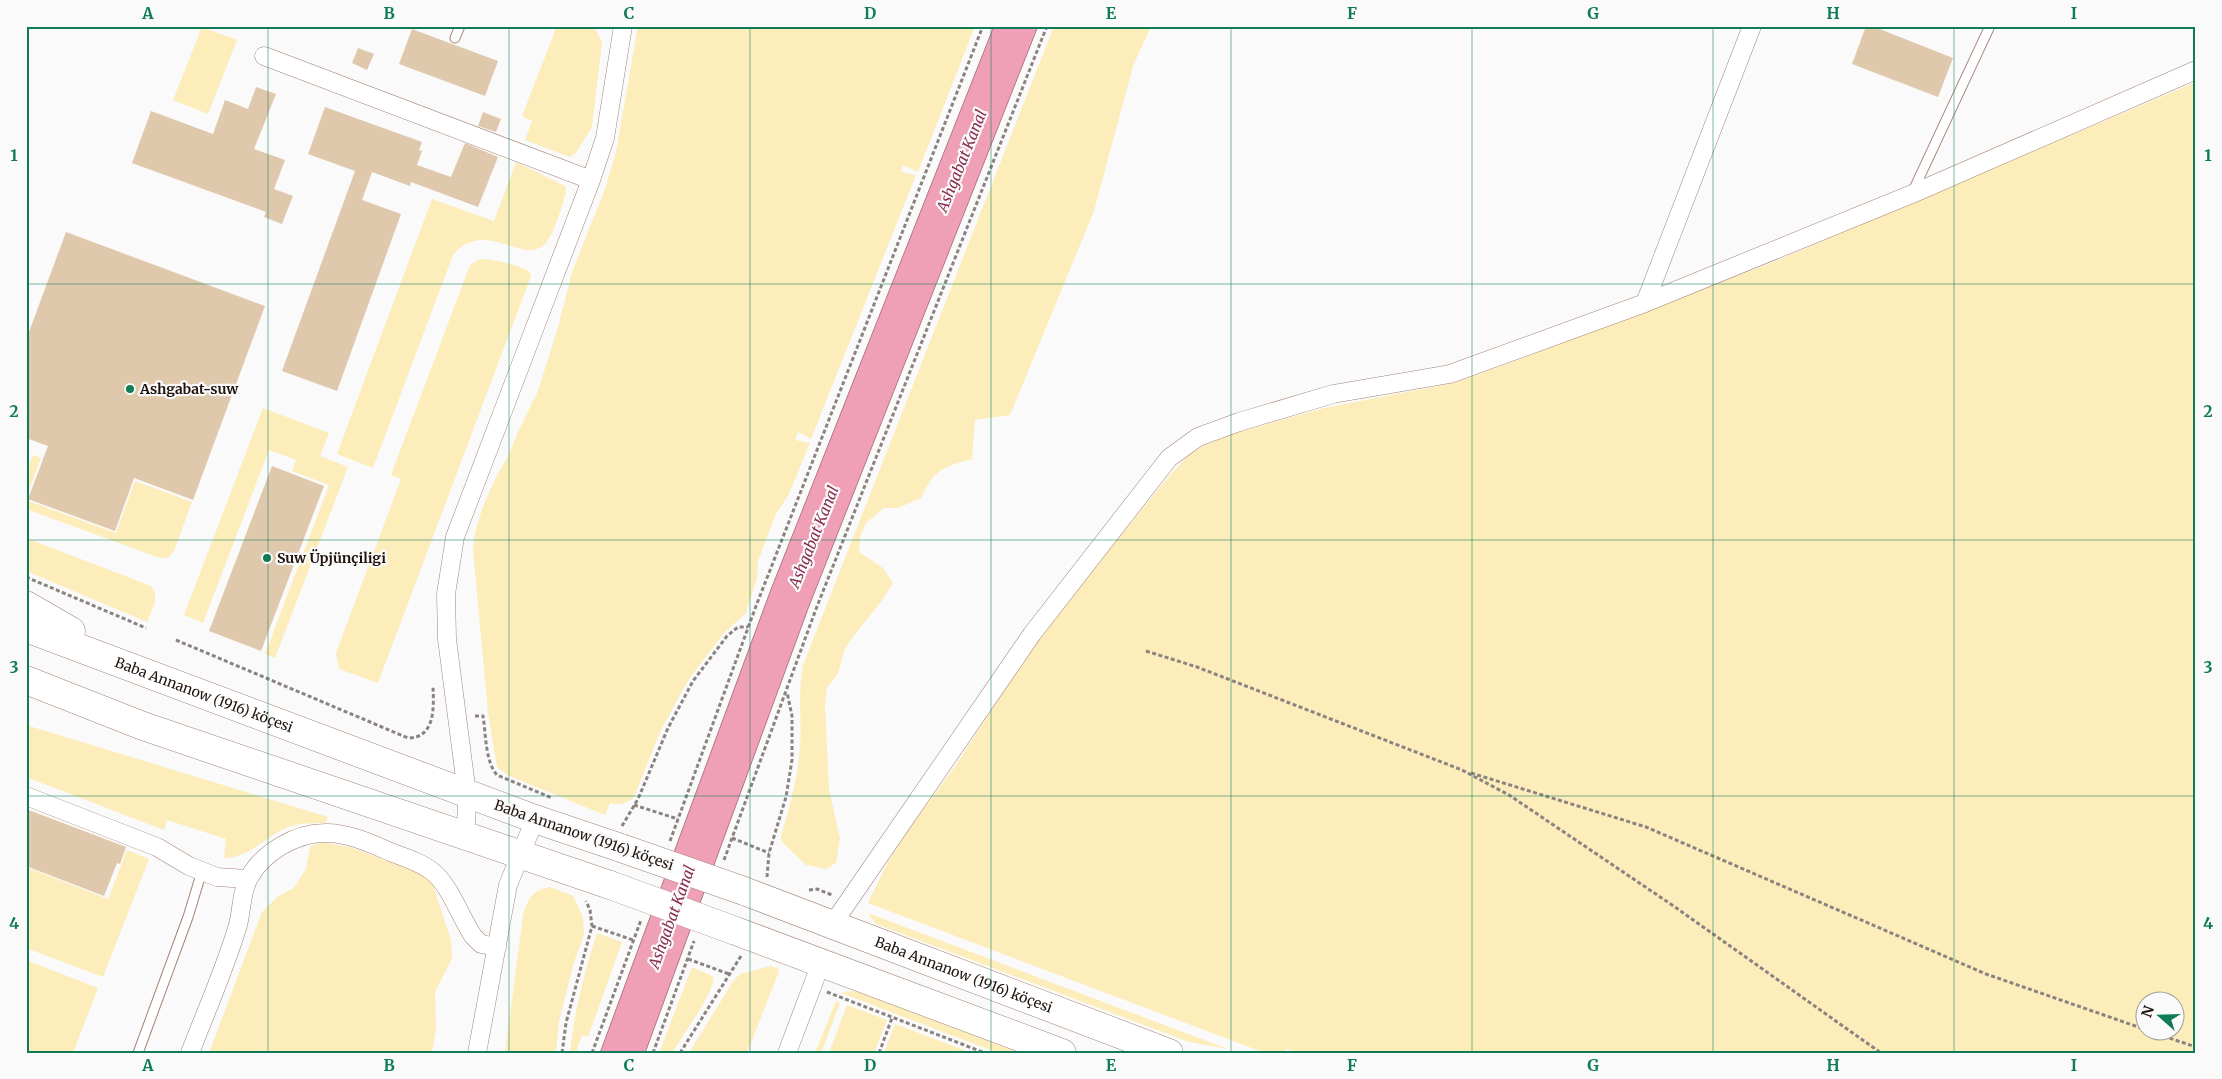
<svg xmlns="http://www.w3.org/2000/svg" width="2222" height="1079" font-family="Merriweather,serif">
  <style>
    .green { fill: #fcedbb; fill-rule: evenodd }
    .water { fill: #efa0b7; stroke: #b17684 }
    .building { fill: #e0c8ac }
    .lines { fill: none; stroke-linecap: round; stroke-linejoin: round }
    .lane-casing { stroke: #a48374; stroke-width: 11 }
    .street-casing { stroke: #a48374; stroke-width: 19 }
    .primary-casing { stroke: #a48374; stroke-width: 29 }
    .path { stroke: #8a8380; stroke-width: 3; stroke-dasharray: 4 2.5; stroke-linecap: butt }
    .lane { stroke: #fff; stroke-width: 9 }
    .street { stroke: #fff; stroke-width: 18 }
    .primary { stroke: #fff; stroke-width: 28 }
    .primary-bridge-casing { stroke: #a48374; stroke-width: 29; stroke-linecap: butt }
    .primary-bridge { stroke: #fff; stroke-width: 28 }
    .grid { fill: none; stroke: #0f7c57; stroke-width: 1; stroke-opacity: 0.55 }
    .poi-dot { fill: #0f7c57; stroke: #fafafa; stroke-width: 2 }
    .labels { text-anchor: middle; stroke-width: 4.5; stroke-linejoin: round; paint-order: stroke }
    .poi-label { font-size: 14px; font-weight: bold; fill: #20130d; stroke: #fafafa; text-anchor: start }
    .street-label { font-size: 14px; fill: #20130d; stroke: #fafafa }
    .water-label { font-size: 15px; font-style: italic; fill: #882d4f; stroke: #fafafa }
    .neatline { fill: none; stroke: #0f7c57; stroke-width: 2 }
    .grid-label { font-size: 16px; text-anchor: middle; font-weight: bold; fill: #0f7c57 }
  </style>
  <rect width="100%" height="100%" fill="#fafafa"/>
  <path class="green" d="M557 26H593L602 42 592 127 576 153 570 157 525 140 532 121 522 116Z
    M638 26H975L918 172 903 165 901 172 916 175 811 439 798 432 795 440 810 443 789 494 776 514 758 561 757 578 746 613 724 633 689 679 661 730 634 797C626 804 620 805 610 803L605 815 507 775 497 767 488 713 473 550 475 533 482 509 495 479 509 454 518 432 538 391 558 327 572 272 605 189 616 152Z
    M1054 26H1151L1133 66 1094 211 1010 415 975 420 972 459C942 467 935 469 921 498L898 508H884L866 523 860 537 859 552 883 568 893 583C879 608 860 625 847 646 837 663 845 670 827 687L825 704 829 789 840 839 836 863 826 869 806 865 782 842 781 836C789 810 796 784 799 757 803 726 797 695 803 665Z
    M202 27 237 40 208 114 173 100Z
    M2196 82V1053H1296L1287 1049 1283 1053H1265L868 903 888 862 906 833 956 765 1039 636 1170 475 1188 456 1203 446 1232 434 1324 408 1454 383 1499 367 1771 263ZM2144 1002H2174V1032H2144Z
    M516 162 565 186 566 192C562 205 554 237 543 246 520 263 484 218 453 255L373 468 337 454 432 199 494 221Z
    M486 259C501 261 515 264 529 271L531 276 378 683 339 669 336 653 401 479 391 475 470 265 478 260Z
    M263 408 329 433 320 456 348 467 275 658 265 654 329 485 292 471 296 460 269 450 203 623 184 615Z
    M33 455 41 458 26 498V473Z
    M135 481 192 502 174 551 168 558H160L26 509V500L116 533Z
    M26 538 151 586C161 597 151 611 147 622L26 571Z
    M26 725 328 817 325 823C312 823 298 823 286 828 263 838 251 857 224 858L226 839 167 820 164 830 26 777Z
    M320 842 350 847 419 873 433 885 451 940 452 959 435 992 436 1030 432 1053H209L262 912 277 897 294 888 306 869 310 847Z
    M127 850 149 859 103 977 26 948V867L108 899Z
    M550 887 573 896 583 917 584 935 574 962 559 1021 556 1053H505L523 915C528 899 532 890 550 887Z
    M868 913 1228 1049 1189 1042 876 924Z
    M597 933 622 942 588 1037 582 1035 576 1053H570C574 1012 584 973 597 933Z
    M26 960 98 988 73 1053H26Z
    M771 966 779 969 778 974 747 1053H689L734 980 740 974Z
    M692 967 714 977C712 996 683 1035 672 1053H659Z
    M851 991 859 992 1020 1053H998L841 993Z
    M836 1001 840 1003 821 1053H815Z
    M847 1005 887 1020 874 1053H829Z
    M895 1024 972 1053H884Z"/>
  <path class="water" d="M994 26H1038L809 606 645 1053H600L770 592Z"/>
  <path class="building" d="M1866 26H1872L1953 58 1938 97 1852 64Z
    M412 29 498 61 485 96 399 64Z
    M358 48 374 54 367 70 352 63Z
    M256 87 276 94 254 149 285 160 274 189 293 196 282 224 264 217 266 212 132 163 151 111 213 134 225 100 248 109Z
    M325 107 422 142 419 150 422 151 417 165 451 177 465 143 498 157 478 207 411 182 410 186 372 172 362 200 401 214 337 391 282 371 355 171 308 154Z
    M483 112 501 119 496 132 478 126Z
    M66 232 265 306 193 500 134 478 115 531 28 499 48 446 26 438V340Z
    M272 466 324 486 261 651 209 631Z
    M26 809 126 847 120 864 117 863 104 896 26 866Z"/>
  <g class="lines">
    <defs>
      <path id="lane" d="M455 38 460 26
        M1913 191 1990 26
        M138 1053 188 917 202 871"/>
      <path id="street" d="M264 56 591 180
        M1645 303 1752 26
        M26 796 157 847 189 866 217 877 248 879
        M466 835 467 794 447 639 446 594 455 537 591 180 605 138 623 26
        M832 925 1032 634 1169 458 1198 437 1239 422 1333 394 1450 374 1645 303 1912 194 2196 70
        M190 1053C206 1011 225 969 238 925 242 910 241 892 249 878 262 853 296 833 324 833 347 832 372 844 393 853 407 858 422 863 433 872 450 886 461 918 473 936L481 944 497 947
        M477 1053 508 885 535 819
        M787 1053 821 963"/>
      <g id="primary">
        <path d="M26 605 71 631"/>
        <path id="s1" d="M26 628 535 819 621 848"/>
        <path d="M26 680 143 726 610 885"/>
        <path id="s2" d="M744 891 1169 1053"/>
        <path d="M733 930 1062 1053"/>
      </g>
    </defs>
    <use href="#lane" class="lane-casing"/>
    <use href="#street" class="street-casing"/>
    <use href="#primary" class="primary-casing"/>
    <path class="path" d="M26 577 146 628
      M176 640 408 738C435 738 434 708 433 687
      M1146 651 1197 667 1462 770 1509 795 1675 907 1881 1053
      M475 716H483C486 734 485 761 497 775L552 798
      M1471 773 1646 827 1986 974 2144 1029
      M634 805 678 819
      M622 826 638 799 668 728 693 681 727 636 738 627H748
      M732 838 769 853
      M670 841 756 606 983 26
      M724 860 816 609 1047 26
      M767 877 769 853 786 797 792 760V716L787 692
      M809 890 817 889 832 895
      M592 926 633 940
      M688 959 729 974
      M827 992 985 1053
      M2151 1032 2196 1047
      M562 1053 566 1023 592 926 590 910 586 901
      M592 1053 641 920
      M653 1053 694 941
      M680 1053 741 956
      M879 1053 892 1018"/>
    <use href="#lane" class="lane"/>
    <use href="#street" class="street"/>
    <use href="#primary" class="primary"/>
    <defs>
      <path id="primary-bridge" d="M621 848 744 891
        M610 885 733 930"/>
    </defs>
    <use href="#primary-bridge" class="primary-bridge-casing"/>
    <use href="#primary-bridge" class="primary-bridge"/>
  </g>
  <path class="grid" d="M268 26V1053M509 26V1053M750 26V1053M991 26V1053M1231 26V1053M1472 26V1053M1713 26V1053M1954 26V1053M26 284H2196M26 540H2196M26 796H2196"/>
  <g class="poi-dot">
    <circle cx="130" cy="389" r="5"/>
    <circle cx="267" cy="558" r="5"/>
  </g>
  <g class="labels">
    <g class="poi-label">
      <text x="140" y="394">Ashgabat-suw</text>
      <text x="277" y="563">Suw Üpjünçiligi</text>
    </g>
    <g class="street-label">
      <text dy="5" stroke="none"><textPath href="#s1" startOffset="190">Baba Annanow (1916) köçesi</textPath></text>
      <text transform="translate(584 835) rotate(19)" y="5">Baba Annanow (1916) köçesi</text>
      <text dy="5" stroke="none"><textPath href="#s2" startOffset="235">Baba Annanow (1916) köçesi</textPath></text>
    </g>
    <g class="water-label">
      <text transform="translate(962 161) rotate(-68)" y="5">Ashgabat Kanal</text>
      <text transform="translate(814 537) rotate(-68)" y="5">Ashgabat Kanal</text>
      <text transform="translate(672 917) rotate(-70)" y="5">Ashgabat Kanal</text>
    </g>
  </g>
  <rect width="2222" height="1079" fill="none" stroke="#fafafa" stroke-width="55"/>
  <g transform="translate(2160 1016) rotate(290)"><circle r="24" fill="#fafafa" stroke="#a39e9b"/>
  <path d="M0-4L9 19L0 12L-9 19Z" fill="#0f7c57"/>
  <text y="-8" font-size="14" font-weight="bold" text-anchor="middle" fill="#20130d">N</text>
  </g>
  <rect x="28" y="28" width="2166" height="1024" class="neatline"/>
  <g class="grid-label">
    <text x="148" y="19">A</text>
    <text x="389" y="19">B</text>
    <text x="629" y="19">C</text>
    <text x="870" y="19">D</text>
    <text x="1111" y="19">E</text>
    <text x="1352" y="19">F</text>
    <text x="1593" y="19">G</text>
    <text x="1833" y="19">H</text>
    <text x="2074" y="19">I</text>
    <text x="14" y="161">1</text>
    <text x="2208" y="161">1</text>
    <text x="14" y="417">2</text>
    <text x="2208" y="417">2</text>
    <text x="14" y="673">3</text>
    <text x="2208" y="673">3</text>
    <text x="14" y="929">4</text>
    <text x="2208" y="929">4</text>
    <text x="148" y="1071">A</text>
    <text x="389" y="1071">B</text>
    <text x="629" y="1071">C</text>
    <text x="870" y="1071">D</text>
    <text x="1111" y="1071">E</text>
    <text x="1352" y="1071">F</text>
    <text x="1593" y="1071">G</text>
    <text x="1833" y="1071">H</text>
    <text x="2074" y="1071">I</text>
  </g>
</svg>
